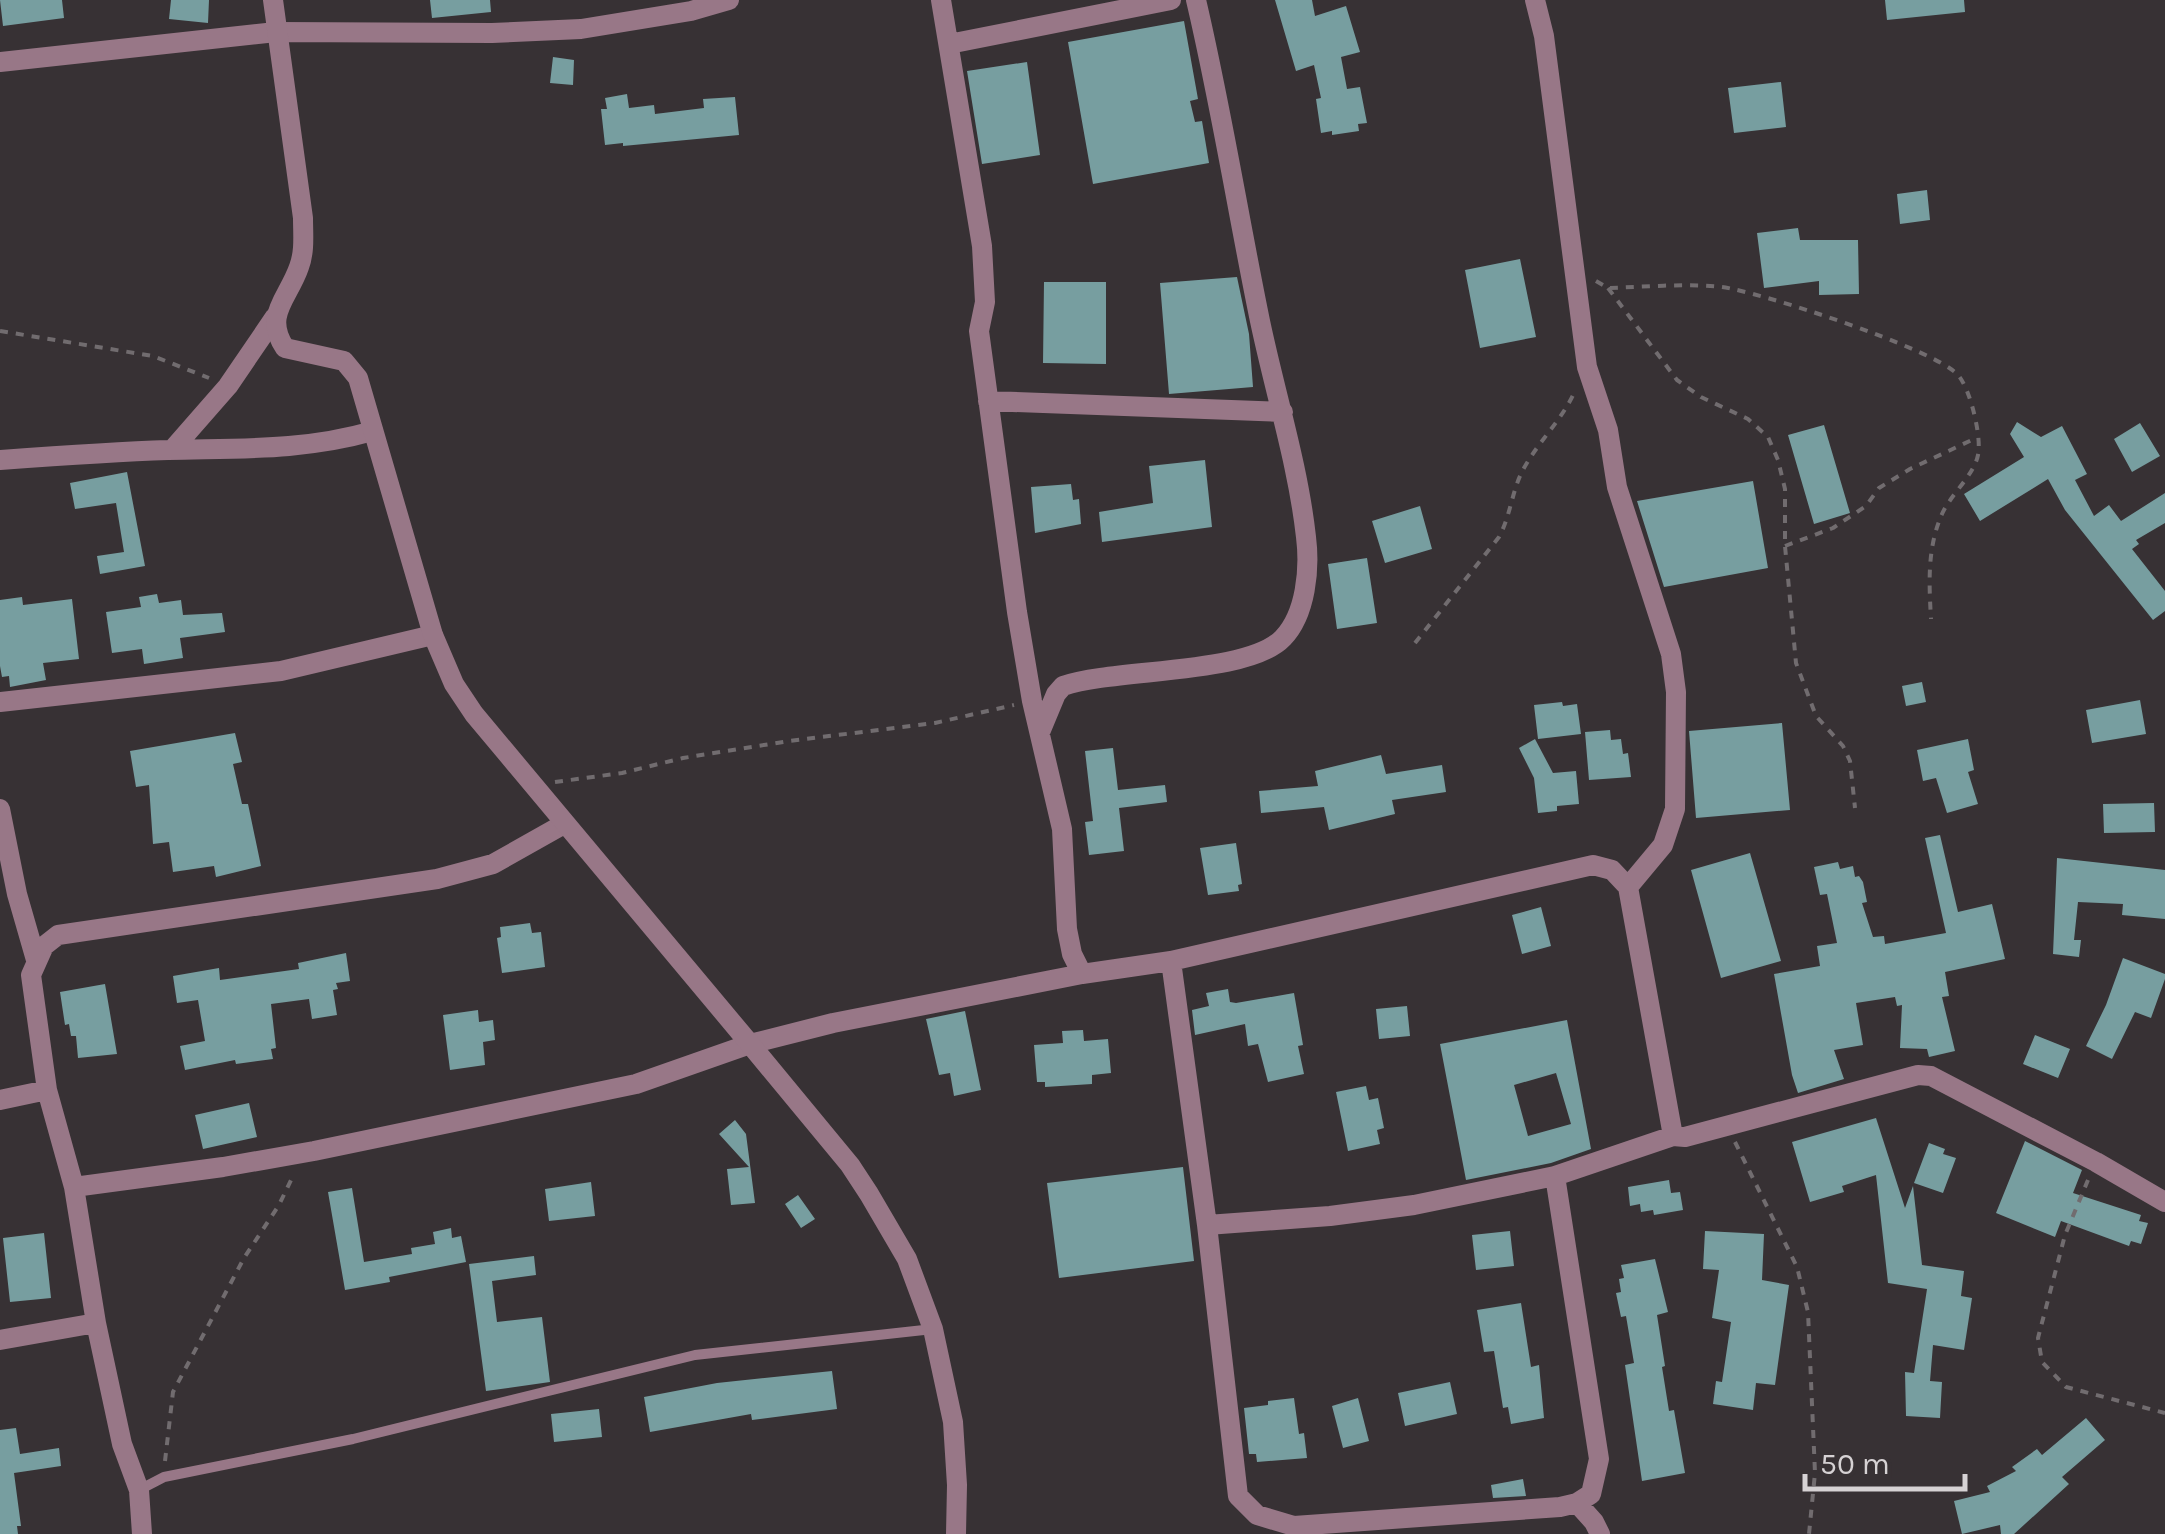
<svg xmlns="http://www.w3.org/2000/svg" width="2165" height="1534" font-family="Karla,sans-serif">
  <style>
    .building { fill: #779ea0; fill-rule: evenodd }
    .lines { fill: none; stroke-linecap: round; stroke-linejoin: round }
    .path { stroke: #716c6f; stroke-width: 4; stroke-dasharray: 8 8; stroke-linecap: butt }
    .service { stroke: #987787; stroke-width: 10 }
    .minor { stroke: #987787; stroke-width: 20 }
    .tertiary { stroke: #987787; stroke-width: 20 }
  </style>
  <rect width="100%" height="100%" fill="#373134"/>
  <path class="building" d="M0 0H62L64 18 3 26Z
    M171 0H209L208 23 169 19Z
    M430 0H490L491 12 432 18Z
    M1275 0H1312L1315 16 1346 6 1360 52 1341 57 1347 89 1360 87 1367 123 1358 124 1359 131 1332 135V131L1321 133 1316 99 1321 98 1314 65 1296 71Z
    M1885 0H1964L1965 12 1887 20Z
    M1184 21 1198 99 1190 101 1195 122 1202 121 1209 163 1093 184 1068 42Z
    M553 57 574 60 573 85 550 83Z
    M1027 62 1040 155 982 164 967 71Z
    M1781 82 1786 127 1734 133 1728 88Z
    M627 94 629 108 654 105 655 114 704 108 703 99 735 97 739 135 623 146V143L605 145 601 109H607L605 98Z
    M1927 190 1930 220 1900 224 1897 194Z
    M1798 228 1800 240H1858L1859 294 1819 295V281L1764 288 1757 233Z
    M1520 259 1536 337 1480 348 1465 270Z
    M1237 277 1249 334 1253 387 1169 394 1160 283Z
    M1044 282H1106V364L1043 363Z
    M2017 422 2041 437 2062 426 2087 474 2075 480 2094 516 2109 505 2121 521 2165 493V523L2136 540 2139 544 2132 549 2165 591V611L2153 620 2065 510 2048 479 1980 521 1964 494 2024 457 2010 434Z
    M2140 423 2160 456 2132 472 2114 439Z
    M1824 425 1850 513 1814 524 1788 435Z
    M1205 460 1212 527 1102 542 1099 512 1153 503 1149 466Z
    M127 472 145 566 100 574 97 556 124 552 116 503 75 509 70 483Z
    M1753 481 1768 568 1664 587 1637 501Z
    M1071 484 1073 500 1079 499 1081 524 1035 533 1031 487Z
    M1420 506 1432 549 1385 563 1372 521Z
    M1367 558 1377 623 1337 629 1328 564Z
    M157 594 159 603 181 600 183 615 222 613 225 632 180 638 183 658 144 664 142 649 112 653 106 612 141 607 139 597Z
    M22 597 23 605 72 599 79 659 43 663 46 680 10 687 9 676 2 677 0 666V600Z
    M1922 682 1926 702 1906 706 1902 686Z
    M2140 700 2146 734 2092 743 2086 710Z
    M1562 702 1563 706 1577 704 1581 734 1538 739 1534 705Z
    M1782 723 1790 810 1696 818 1689 731Z
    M1610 730 1611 740 1621 739 1623 754 1628 753 1631 777 1589 780 1585 732Z
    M235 733 242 762 233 764 242 804H248L261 866 216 877 214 866 173 872 169 842 153 844 149 785 136 787 130 751Z
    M1535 739 1553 773 1576 771 1579 804 1557 806V811L1538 813 1534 778 1519 748Z
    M1968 739 1974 770 1968 772 1978 804 1947 813 1936 778 1923 781 1917 750Z
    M1113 748 1118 790 1165 785 1167 802 1119 808 1124 851 1089 855 1085 822 1093 821 1085 751Z
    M1381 755 1386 774 1442 765 1446 792 1392 800 1395 814 1329 830 1324 807 1261 813 1259 791 1318 786 1315 771Z
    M2154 803 2155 832 2104 833 2103 804Z
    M1940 835 1958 912 1992 904 2005 959 1945 972 1949 996 1942 997 1955 1051 1929 1057 1927 1049 1900 1048 1902 1005 1897 1006 1895 997 1856 1003 1863 1045 1834 1050 1844 1079 1798 1093 1792 1075 1774 974 1820 966 1817 946 1837 943 1827 894 1820 895 1814 867 1838 862 1840 869 1853 866 1855 877 1859 876 1863 882 1867 902 1862 903 1873 937 1884 936 1885 944 1946 933 1925 838Z
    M1236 843 1242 884 1238 885 1239 891 1208 895 1200 848Z
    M1750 853 1781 961 1721 978 1691 870Z
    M2057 858 2165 870V919L2122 915 2123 904 2078 902 2074 940H2081L2079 957 2053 954Z
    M1541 907 1551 946 1522 954 1512 915Z
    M530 923 532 933 541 932 545 967 502 973 497 938 501 937 500 927Z
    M346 953 350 981 336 983 338 989 333 990 337 1015 312 1019 309 999 271 1004 276 1048 271 1049 273 1059 236 1064 235 1060 185 1070 180 1046 205 1041 198 1000 177 1003 173 976 219 968 220 980 299 969 298 963Z
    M2123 958 2165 974V979L2151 1018 2135 1012 2112 1059 2086 1046 2106 1005Z
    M105 984 117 1054 78 1058 76 1036H71L69 1024 65 1025 60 992Z
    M1228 989 1230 1002 1236 1003 1294 993 1303 1045 1298 1046 1304 1074 1268 1082 1258 1044 1248 1046 1245 1024 1195 1035 1192 1010 1209 1006 1206 993Z
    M1407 1006 1410 1036 1379 1039 1376 1009Z
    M478 1010 479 1022 493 1020 495 1040 483 1042 485 1065 450 1070 443 1015Z
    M965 1011 981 1090 954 1096 950 1073 939 1075 926 1019Z
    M1567 1020 1591 1149 1551 1163 1466 1180 1440 1044ZM1556 1073 1571 1124 1528 1136 1514 1085Z
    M1083 1030 1084 1041 1108 1039 1111 1073 1092 1075V1084L1045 1087V1082H1037L1034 1045 1063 1043 1062 1031Z
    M2035 1035 2070 1049 2058 1078 2023 1064Z
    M1366 1086 1369 1100 1378 1098 1384 1128 1377 1130 1380 1144 1348 1151 1336 1092Z
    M249 1103 257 1137 203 1149 195 1115Z
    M1876 1118 1905 1208 1913 1186 1922 1265 1964 1271 1961 1296 1972 1298 1964 1350 1933 1345 1930 1381 1942 1382 1940 1418 1906 1416 1905 1372 1914 1373 1927 1289 1888 1283 1876 1175 1842 1186 1844 1192 1810 1202 1792 1142Z
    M735 1120 746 1134 755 1203 731 1205 727 1169 749 1167 719 1134Z
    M2025 1141 2082 1170 2073 1193 2141 1215 2139 1221 2148 1223 2141 1244 2131 1241 2129 1246 2061 1221 2055 1237 1996 1213Z
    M1929 1143 1945 1149 1943 1154 1956 1158 1943 1193 1914 1183Z
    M1183 1167 1194 1261 1059 1278 1047 1183Z
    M1669 1180 1671 1193 1680 1192 1683 1210 1654 1215 1653 1210 1641 1212 1640 1204 1630 1206 1628 1187Z
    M591 1182 595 1216 549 1221 545 1189Z
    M352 1188 364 1262 412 1254 411 1248 435 1244 433 1232 451 1228 452 1238 461 1236 466 1262 389 1277 390 1282 345 1290 328 1192Z
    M798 1195 815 1219 801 1228 785 1204Z
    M1510 1231 1514 1266 1476 1270 1472 1235Z
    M1705 1231 1764 1234 1762 1280 1789 1285 1775 1385 1756 1383 1753 1410 1713 1404 1716 1381 1722 1382 1731 1322 1712 1318 1719 1270 1703 1269Z
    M44 1233 51 1298 10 1302 3 1238Z
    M534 1256 536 1275 492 1281 497 1322 542 1317 550 1382 486 1391 469 1264Z
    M1655 1259 1668 1312 1657 1315 1665 1366 1662 1367 1669 1411 1674 1410 1685 1473 1642 1481 1625 1365 1634 1363 1626 1316 1621 1317 1616 1293 1621 1292 1619 1279 1624 1278 1621 1265Z
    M1521 1303 1531 1367 1539 1365 1544 1418 1511 1424 1508 1407 1503 1408 1494 1351 1484 1352 1477 1310Z
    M832 1371 837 1409 752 1420 751 1414 650 1432 644 1397 717 1383Z
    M1450 1382 1457 1414 1405 1426 1398 1393Z
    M1294 1398 1299 1434 1304 1433 1307 1458 1257 1462 1256 1454H1249L1244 1408 1268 1405V1401Z
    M1358 1398 1369 1441 1343 1448 1332 1406Z
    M599 1409 602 1437 554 1442 551 1414Z
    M2086 1418 2105 1440 2062 1477 2069 1484 2014 1534H2001L2000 1525 1962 1534 1954 1501 1990 1492 1987 1486 2016 1471 2012 1467 2037 1449 2042 1455Z
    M16 1428 20 1454 59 1448 61 1466 14 1473 21 1526H17L18 1534H0V1430Z
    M1523 1479 1526 1496 1493 1498 1491 1485Z"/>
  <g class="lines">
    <path class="path" d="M1596 281 1608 288C1645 287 1685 283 1722 287 1760 292 1935 349 1958 375 1970 388 1982 437 1978 455 1974 475 1951 494 1942 514 1927 548 1929 583 1931 619
      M1608 288 1677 380 1701 397 1748 419 1768 437 1778 460 1785 489V546L1796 663 1816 716 1843 746 1850 761 1855 808
      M0 331 153 356 209 378
      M1785 546 1833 528 1866 506 1879 488 1910 469 1974 439
      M1415 643 1499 537C1511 515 1512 489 1524 468 1539 441 1561 421 1574 393
      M555 782 622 773 683 758 789 741 935 723 1014 705
      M1735 1142 1797 1267 1808 1312 1815 1473 1809 1534
      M2088 1180 2065 1235 2038 1338 2042 1362 2066 1387 2165 1413
      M165 1461 173 1392 244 1258 279 1205 292 1178"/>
    <path class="service" d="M139 1490 164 1477 353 1439 695 1355 933 1329"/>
    <path class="minor" d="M941 0 982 246 985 302 979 331 1017 612 1032 701 1062 829 1067 929 1072 954 1082 974
      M1535 0 1544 36 1587 367 1608 430 1617 487 1671 654 1676 692 1675 809 1663 845 1628 887
      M949 44 1171 0
      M0 62 276 32 492 33 581 29 691 11 729 0
      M988 401 1283 412
      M172 450 228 386 275 317
      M0 460C56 456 112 452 168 450 240 448 303 451 373 431
      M0 702 281 671 433 635
      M1041 730 1056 694 1063 686C1116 668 1248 675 1283 638 1306 614 1310 569 1306 537 1298 464 1275 393 1260 321 1238 214 1221 106 1196 0
      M0 809 17 894 36 960
      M1171 961 1207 1225 1238 1496 1257 1515 1294 1526 1560 1507 1577 1503 1591 1494 1599 1459 1555 1176
      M0 1100 47 1090
      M74 1187 47 1090 31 975 44 946 58 935 437 879 493 864 564 824
      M1207 1225 1330 1216 1414 1205 1555 1176 1673 1136
      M0 1340 96 1323
      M1577 1503 1594 1522 1600 1534
      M142 1534 139 1490 122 1444 96 1323 74 1187 223 1167 314 1151 636 1084 750 1044 833 1023 1082 974 1171 961 1593 865 1612 870 1628 887 1673 1136 1685 1137 1918 1075 1931 1076 2096 1162 2165 1202"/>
    <path class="tertiary" d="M273 0 303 218C303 235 305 251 299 267 288 299 263 315 285 348L344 361 358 378 433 635 454 684 474 714 750 1044 850 1165 869 1194 907 1259 933 1329 953 1422 957 1485 956 1534"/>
  </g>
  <path d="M1805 1474v15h160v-15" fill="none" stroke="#d6d2d4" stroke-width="5"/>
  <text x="1820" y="1474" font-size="30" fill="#d6d2d4" stroke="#373134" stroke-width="8" paint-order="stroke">50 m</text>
</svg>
